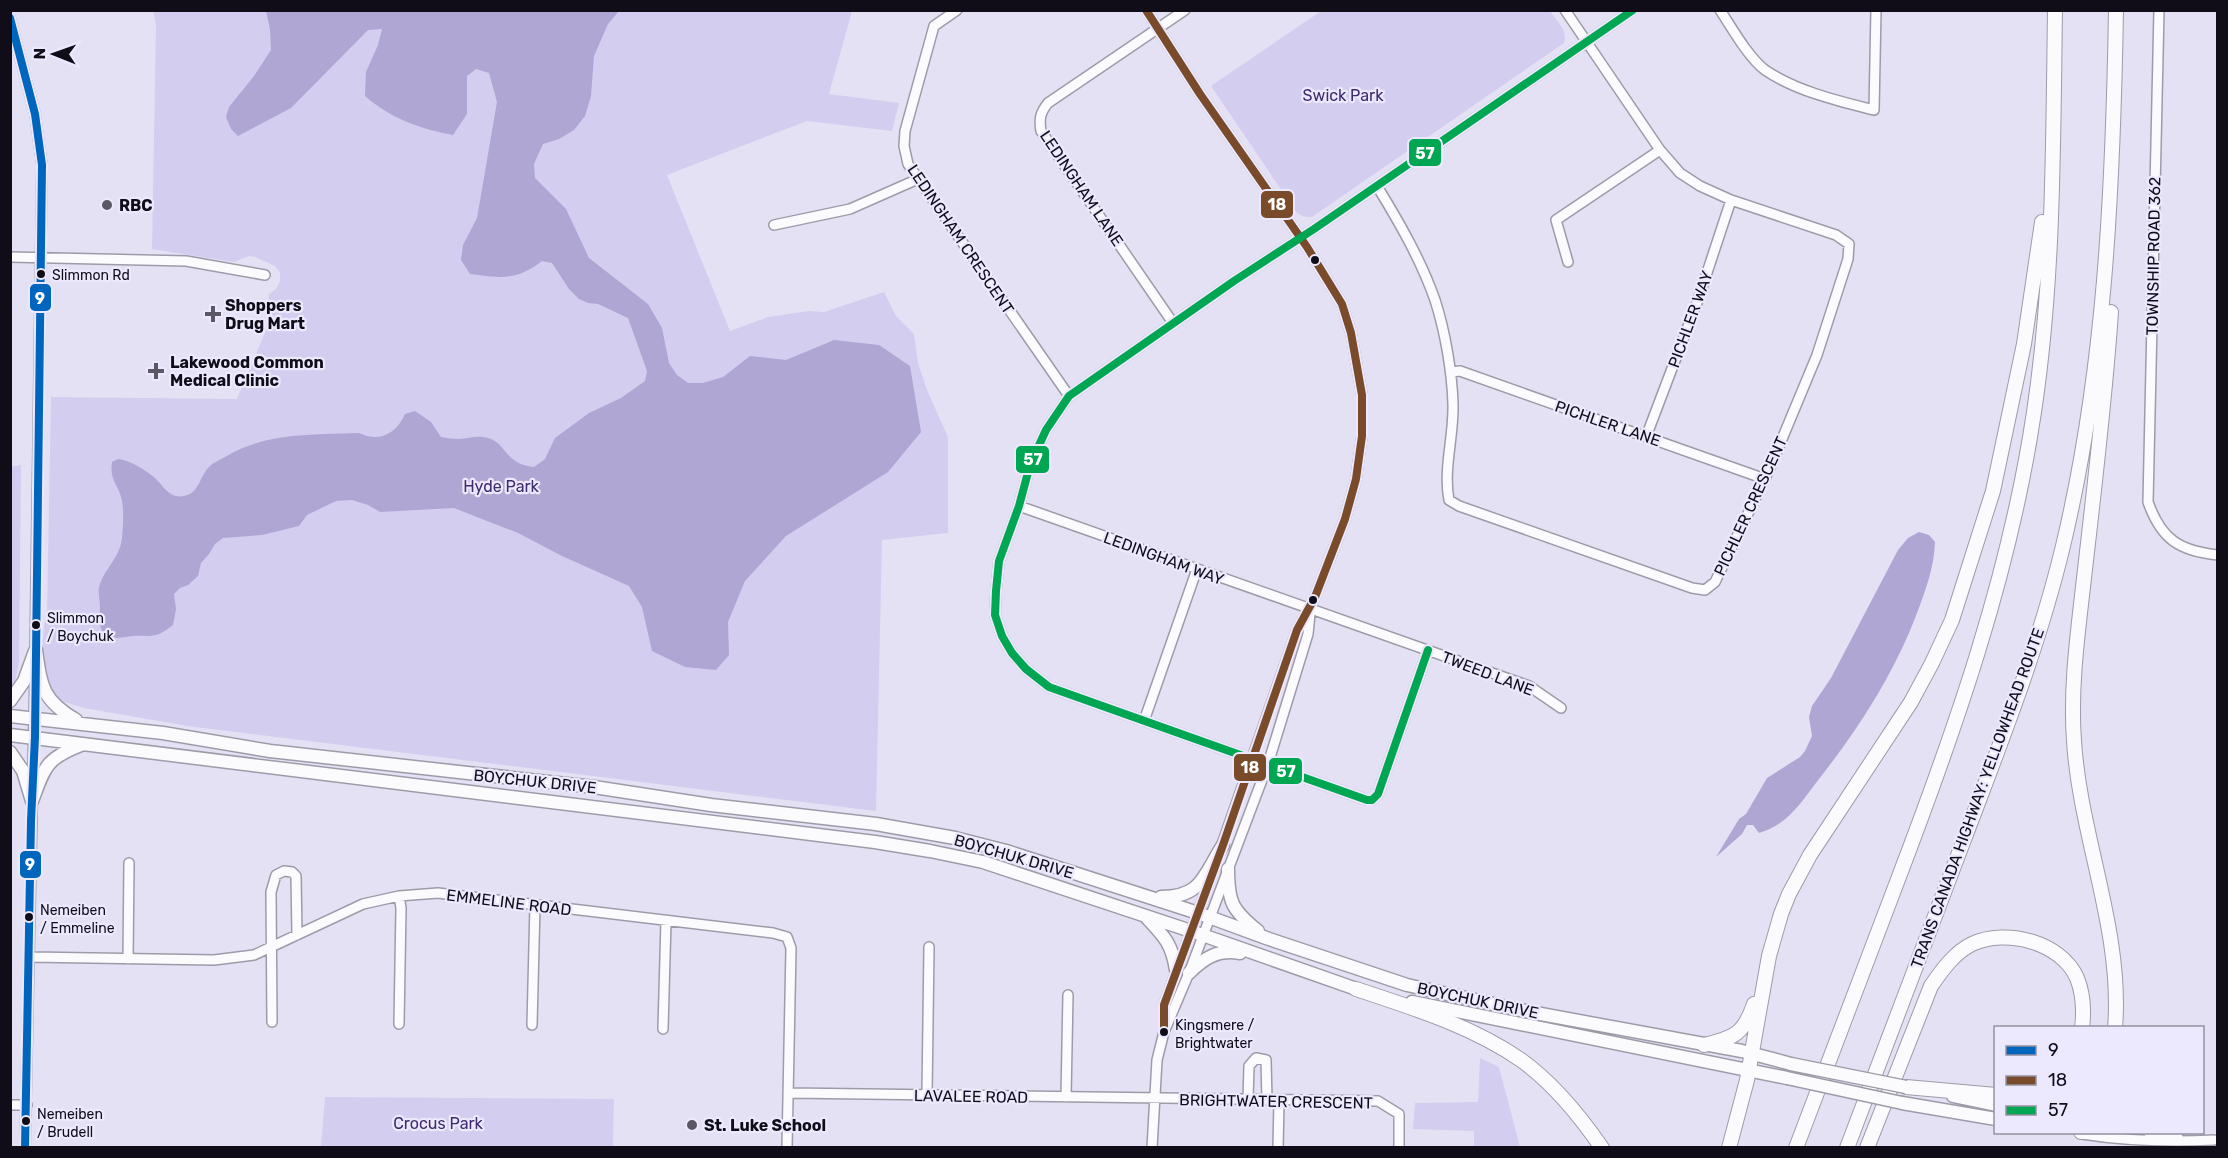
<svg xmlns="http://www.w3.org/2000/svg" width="2228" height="1158" font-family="Rubik,sans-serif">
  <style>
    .green { fill: #d3cdf0 }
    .water { fill: #b0a6d3 }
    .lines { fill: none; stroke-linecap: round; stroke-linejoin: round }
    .minor-casing { stroke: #9e9ba9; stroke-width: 12 }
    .major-casing { stroke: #9e9ba9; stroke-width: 15 }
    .highway-casing { stroke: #9e9ba9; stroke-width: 16 }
    .minor { stroke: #fbfafd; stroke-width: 9 }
    .major { stroke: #fbfafd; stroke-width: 12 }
    .highway { stroke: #fbfafd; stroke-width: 14 }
    .major-bridge-casing { stroke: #9e9ba9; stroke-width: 15; stroke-linecap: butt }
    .major-bridge { stroke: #fbfafd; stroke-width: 12 }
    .bus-1-casing { stroke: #ece9fe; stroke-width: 12 }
    .bus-2-casing { stroke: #ece9fe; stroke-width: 12 }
    .bus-3-casing { stroke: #ece9fe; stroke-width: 12 }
    .bus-1 { stroke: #0065bd; stroke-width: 8 }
    .bus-2 { stroke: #7a4b2a; stroke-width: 8 }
    .bus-3 { stroke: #00a651; stroke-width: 8 }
    .poi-dot { fill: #5b5766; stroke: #ece9fe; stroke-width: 2 }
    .bus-dot { fill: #100d19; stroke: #ece9fe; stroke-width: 2 }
    .labels { text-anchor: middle; stroke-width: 4.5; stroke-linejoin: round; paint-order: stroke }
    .bus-label { font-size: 14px; fill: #100d19; stroke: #ece9fe; text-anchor: start }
    .park-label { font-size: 16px; fill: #3e2a6e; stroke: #ece9fe }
    .street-label { font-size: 16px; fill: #100d19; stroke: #ece9fe }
    .poi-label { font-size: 16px; font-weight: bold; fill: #100d19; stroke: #ece9fe; text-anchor: start }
    .line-badge { stroke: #ece9fe; stroke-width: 2 }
    .badge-label { font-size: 16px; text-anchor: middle; font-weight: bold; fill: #fff }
  </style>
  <rect width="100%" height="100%" fill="#e5e1f4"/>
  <path class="green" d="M153 11H852L829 94 899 103 892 131 807 121 667 175 730 331 768 317 809 311 824 312 884 292 896 316 914 334 918 363 927 390 948 437V533L882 540 876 811 187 726 84 708 54 699C51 692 47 684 45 677 41 663 42 627 47 614L51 397 237 399 266 330 269 294 276 289 280 281V273L275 266 255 257 249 256 234 262 152 249 156 25Z
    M1321 11H1550C1557 21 1568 30 1564 43L1312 217H1305L1297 213 1211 86Z
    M21 465 19 663 15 681 11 687 10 467Z
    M1480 1058 1499 1067 1520 1147H1474V1131L1413 1129 1415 1103 1478 1102Z
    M325 1097 614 1099 613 1147H321Z"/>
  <path class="water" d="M266 11H619L608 24 594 56 591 96 585 116 574 130 559 139 543 144 534 164 535 178 566 209 589 258 648 304 662 328 669 363 677 375 688 383H703L723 377 750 356 786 360 834 340 879 345 910 366 921 432 888 472 786 536 745 581 728 622 729 655 716 670 685 667 652 651 642 607 629 586 562 556 518 533 454 508 380 512 368 505 352 500 336 501 307 515 299 526 262 535 223 538 215 544 209 554 201 563 198 576 188 585 180 588 174 594 176 609 173 625C152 642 149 633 126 637 99 641 99 628 100 607 100 599 97 592 100 584 106 567 120 557 122 538 123 527 124 512 122 501 119 485 109 481 112 462L118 459C132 461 143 469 154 477 163 485 169 499 184 496 200 493 199 476 210 466 214 462 220 460 225 457 266 432 313 435 359 433 379 443 396 434 405 414L415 411 431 422 441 437C447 438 453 439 459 439 469 438 478 435 488 438 507 443 504 464 534 467L545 459 555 438 589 413 621 398 645 381 647 371 628 318 598 304 588 303 579 299 569 289 552 263 542 261C516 281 501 278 470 274L461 260 463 245 477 218 497 102 489 73 476 69 467 76V114L453 135C420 129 390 118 365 96L366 72 378 45 382 29 368 30 291 108 238 136 231 129 226 117 229 107 254 76 271 50 270 29Z
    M1919 532 1929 535 1935 542C1934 568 1926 589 1917 613 1894 674 1859 728 1819 779 1802 801 1788 825 1759 833L1753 825H1747L1742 834 1716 857 1739 819 1746 814 1767 778 1800 757 1805 751 1812 736 1809 717 1812 706 1831 678 1898 550 1908 538Z"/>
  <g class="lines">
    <defs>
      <path id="minor" d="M957 10 934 26 905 131 904 146 908 164 1069 396
        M1146 10 1200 94 1307 247 1342 304 1351 333 1362 395V436L1356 479 1345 519 1315 597 1297 630 1220 850
        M1720 10C1732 28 1748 57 1765 70 1796 91 1838 101 1874 110L1876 10
        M2159 10 2148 502C2161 539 2179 551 2218 555
        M10 18 35 114 42 165 35 656
        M1377 186C1399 222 1421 260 1435 300 1445 331 1452 371 1453 404 1454 436 1443 469 1449 500L1459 506 1692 588 1705 590 1715 582 1770 468 1817 355 1848 259 1849 244 1836 235 1731 200 1700 186 1680 173 1660 150 1565 10
        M774 225 850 209 918 179
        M10 257 186 261 265 275
        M1568 262 1556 220 1660 150
        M1173 323 1041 131C1039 119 1040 113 1048 103L1185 10
        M1451 372 1460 371 1765 479
        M1646 437 1698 300 1731 200
        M1019 506 1529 686 1561 708
        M1428 650 1378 794 1372 800H1367L1049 687 1026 669 1012 653 1002 636 995 615 996 591 999 561 1019 506 1030 465 1046 430 1069 396 1234 281 1314 229 1633 10
        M1144 721 1197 569
        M399 896 401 908 399 1024
        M30 957 214 960 254 955 363 904 399 896 438 893 773 933 787 937 791 948 787 1148
        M128 959 129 863
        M272 1022 271 892 276 875 284 871 292 872 296 876 297 935
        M532 1025 535 905
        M663 1029 666 921
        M1164 1032V1005L1214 869
        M789 1093 1378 1101 1399 1114V1148
        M927 1095 929 947
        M1066 1097 1068 995
        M1248 1100 1249 1066 1256 1058 1266 1060 1267 1100
        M10 1105H27
        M2148 1132 2178 1137
        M2082 1134C2126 1141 2170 1142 2214 1140
        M25 1148 35 670
        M1152 1148 1157 1060 1164 1032 1189 973 1268 764 1308 634 1310 613
        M1278 1148 1279 1101"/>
      <path id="major" d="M36 650C41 686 42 700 76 720
        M10 701 24 681 35 651
        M10 716 163 733 270 751 594 787 711 805 876 824 955 838 1006 851 1198 913 1269 939 1407 985 1530 1012 1742 1051 1791 1064
        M10 735 875 842 930 851 983 862 1191 931 1365 992
        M10 752 23 771 32 801
        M32 801C45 767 45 759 81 745
        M1228 869C1228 902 1232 910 1258 931
        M1161 897C1202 897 1203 876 1223 845
        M1147 918C1164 936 1172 944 1176 970
        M1189 973C1204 958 1218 949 1240 953
        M1412 1002 1787 1078
        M1953 1096 1996 1105
        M1902 1103 1996 1119"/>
      <path id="highway" d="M2111 312C2105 401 2094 490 2084 578 2078 632 2070 687 2074 741 2080 837 2123 931 2115 1028
        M1356 989C1413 1008 1472 1026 1521 1060 1553 1083 1580 1116 1602 1148
        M1704 1045C1734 1038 1744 1034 1754 1004
        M1906 1087 1996 1095
        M2081 1132H2083
        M1729 1148 1747 1080 1769 956 1781 914 1789 894 1810 855 1911 702 1932 663 1952 620 1993 491 2024 344 2042 222
        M1796 1148C1830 1059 1863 971 1897 882 1955 730 2010 574 2034 412 2054 279 2053 144 2055 10
        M1847 1148C1886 1044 1926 941 1965 837 2001 742 2039 646 2063 546 2105 370 2113 190 2116 10
        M1867 1148 1931 986C1942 970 1955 952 1972 944 2006 928 2061 942 2077 978 2083 993 2084 1012 2082 1028"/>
    </defs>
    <use href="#minor" class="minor-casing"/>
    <use href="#major" class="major-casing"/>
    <use href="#highway" class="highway-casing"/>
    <use href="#minor" class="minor"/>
    <use href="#major" class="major"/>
    <use href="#highway" class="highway"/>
    <defs>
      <path id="major-bridge" d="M1791 1064 1906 1087
        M1787 1078 1902 1103"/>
    </defs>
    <use href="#major-bridge" class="major-bridge-casing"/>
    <use href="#major-bridge" class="major-bridge"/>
    <defs>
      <path id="bus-1" d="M10 18 35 114 42 165 35 737 31 821 25 1148"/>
      <path id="bus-2" d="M1146 10 1200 94 1307 247 1342 304 1351 333 1362 395V436L1356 479 1345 519 1315 597 1297 630 1223 845 1164 1005V1032"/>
      <path id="bus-3" d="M1428 650 1378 794 1372 800H1367L1049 687 1026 669 1012 653 1002 636 995 615 996 591 999 561 1019 506 1030 465 1046 430 1069 396 1234 281 1314 229 1633 10"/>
    </defs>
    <use href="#bus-1" class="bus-1-casing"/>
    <use href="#bus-2" class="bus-2-casing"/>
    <use href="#bus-3" class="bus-3-casing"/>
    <use href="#bus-1" class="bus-1"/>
    <use href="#bus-2" class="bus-2"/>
    <use href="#bus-3" class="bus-3"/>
  </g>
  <g class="poi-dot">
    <circle cx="107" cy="205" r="6"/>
    <path d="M210 305h6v6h6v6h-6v6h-6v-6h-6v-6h6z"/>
    <path d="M153 362h6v6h6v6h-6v6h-6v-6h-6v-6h6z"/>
    <circle cx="692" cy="1125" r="6"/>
  </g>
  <g class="bus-dot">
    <circle cx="1315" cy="260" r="5"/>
    <circle cx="41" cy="274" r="5"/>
    <circle cx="1313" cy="600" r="5"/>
    <circle cx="36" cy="625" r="5"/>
    <circle cx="29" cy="917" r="5"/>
    <circle cx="1164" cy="1032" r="5"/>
    <circle cx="26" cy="1121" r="5"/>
  </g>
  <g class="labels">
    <g class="bus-label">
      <text x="52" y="280">Slimmon Rd</text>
      <text x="47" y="623">Slimmon<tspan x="47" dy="18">/ Boychuk</tspan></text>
      <text x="40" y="915">Nemeiben<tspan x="40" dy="18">/ Emmeline</tspan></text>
      <text x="1175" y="1030">Kingsmere /<tspan x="1175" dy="18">Brightwater</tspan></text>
      <text x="37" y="1119">Nemeiben<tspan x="37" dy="18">/ Brudell</tspan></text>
    </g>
    <g class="park-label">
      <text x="1343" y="101">Swick Park</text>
      <text x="501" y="492">Hyde Park</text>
      <text x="438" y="1129">Crocus Park</text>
    </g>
    <g class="street-label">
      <text transform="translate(1082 188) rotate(56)" y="6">LEDINGHAM LANE</text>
      <text transform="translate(961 239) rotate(56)" y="6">LEDINGHAM CRESCENT</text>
      <text transform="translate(2153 256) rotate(-89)" y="6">TOWNSHIP ROAD 362</text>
      <text transform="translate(1690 319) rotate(-70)" y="6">PICHLER WAY</text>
      <text transform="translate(1608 423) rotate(19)" y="6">PICHLER LANE</text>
      <text transform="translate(1750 506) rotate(-65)" y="6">PICHLER CRESCENT</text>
      <text transform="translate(1164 558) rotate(20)" y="6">LEDINGHAM WAY</text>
      <text transform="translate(1488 673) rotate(21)" y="6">TWEED LANE</text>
      <text transform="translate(535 781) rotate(6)" y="6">BOYCHUK DRIVE</text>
      <text transform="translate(1977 798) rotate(-70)" y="6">TRANS CANADA HIGHWAY: YELLOWHEAD ROUTE</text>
      <text transform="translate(1014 856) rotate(16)" y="6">BOYCHUK DRIVE</text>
      <text transform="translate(509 902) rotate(7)" y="6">EMMELINE ROAD</text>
      <text transform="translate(1478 1000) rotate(12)" y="6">BOYCHUK DRIVE</text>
      <text transform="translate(971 1096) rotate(1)" y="6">LAVALEE ROAD</text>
      <text transform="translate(1276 1101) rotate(1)" y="6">BRIGHTWATER CRESCENT</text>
    </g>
    <g class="poi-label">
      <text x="119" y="211">RBC</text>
      <text x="225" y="311">Shoppers<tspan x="225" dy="18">Drug Mart</tspan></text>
      <text x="170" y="368">Lakewood Common<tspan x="170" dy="18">Medical Clinic</tspan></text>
      <text x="704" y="1131">St. Luke School</text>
    </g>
  </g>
  <g class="line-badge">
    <rect x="1408" y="138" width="34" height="29" rx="6" fill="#00a651"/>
    <rect x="1260" y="190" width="34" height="29" rx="6" fill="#7a4b2a"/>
    <rect x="29" y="283" width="23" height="29" rx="6" fill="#0065bd"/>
    <rect x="1015" y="445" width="35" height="29" rx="6" fill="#00a651"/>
    <rect x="1233" y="753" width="34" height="29" rx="6" fill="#7a4b2a"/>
    <rect x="1268" y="757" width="35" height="28" rx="6" fill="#00a651"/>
    <rect x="19" y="850" width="23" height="29" rx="6" fill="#0065bd"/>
  </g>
  <g class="badge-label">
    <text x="1425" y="159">57</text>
    <text x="1277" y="210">18</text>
    <text x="40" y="304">9</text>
    <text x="1033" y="465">57</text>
    <text x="1250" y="773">18</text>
    <text x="1286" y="777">57</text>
    <text x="30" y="870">9</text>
  </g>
  <rect width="2228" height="1158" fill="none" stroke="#100d19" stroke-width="24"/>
  <rect x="1994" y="1026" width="210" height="108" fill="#ece9fe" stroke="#9491a2" stroke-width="1.5"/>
  <rect x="2006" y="1046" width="30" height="9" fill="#0065bd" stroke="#9491a2" stroke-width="1.5"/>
  <text x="2048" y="1056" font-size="18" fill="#100d19">9</text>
  <rect x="2006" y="1076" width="30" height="9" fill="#7a4b2a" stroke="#9491a2" stroke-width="1.5"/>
  <text x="2048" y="1086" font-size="18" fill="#100d19">18</text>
  <rect x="2006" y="1106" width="30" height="9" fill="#00a651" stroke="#9491a2" stroke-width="1.5"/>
  <text x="2048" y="1116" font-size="18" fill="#100d19">57</text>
  <g transform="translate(54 54) rotate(271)" stroke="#ece9fe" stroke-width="4.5" paint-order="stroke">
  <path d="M0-4.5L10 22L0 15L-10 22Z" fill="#100d19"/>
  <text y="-9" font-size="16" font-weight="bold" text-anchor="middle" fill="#100d19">N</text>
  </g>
</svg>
